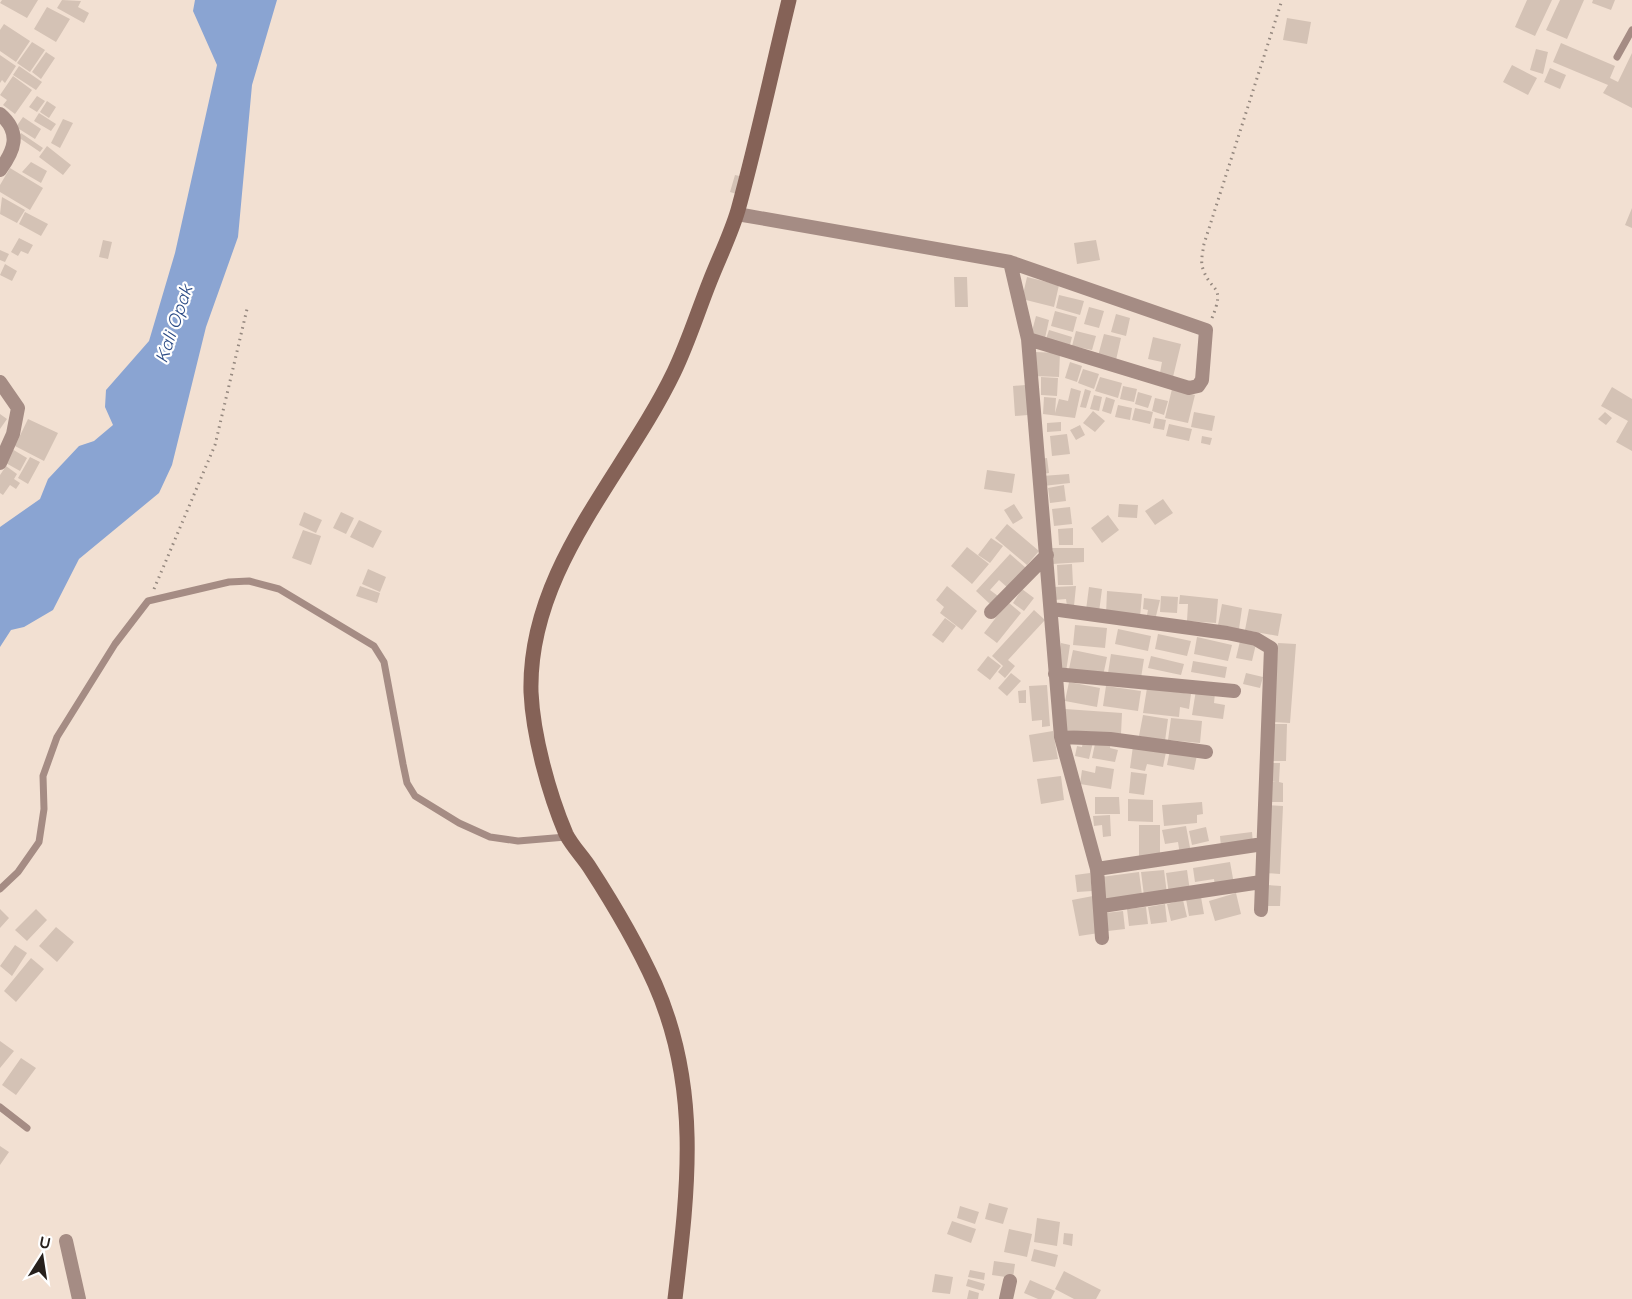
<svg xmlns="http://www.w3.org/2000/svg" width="1632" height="1299" font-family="Quicksand,sans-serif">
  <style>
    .water { fill: #8aa4d2 }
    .building { fill: #d4c2b5 }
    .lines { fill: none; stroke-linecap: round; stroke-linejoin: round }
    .path { stroke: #95887f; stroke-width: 3; stroke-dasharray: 1.5 4.5; stroke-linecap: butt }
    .lane { stroke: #a58c84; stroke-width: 7 }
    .street { stroke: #a58c84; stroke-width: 14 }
    .secondary { stroke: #856257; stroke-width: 15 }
    .labels { text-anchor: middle; stroke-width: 4.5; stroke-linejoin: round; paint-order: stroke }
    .water-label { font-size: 18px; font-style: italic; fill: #2d4c86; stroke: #fff }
  </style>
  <rect width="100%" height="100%" fill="#f2e0d2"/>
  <path class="water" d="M195 0H277L252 85 238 237 206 327 172 465 159 493 79 559 53 610 24 627 11 630 0 647V527L40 499 48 479 79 446 94 441 113 425 105 407 106 390 149 341 175 253 217 65 193 11Z"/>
  <path class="building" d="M2 0H38L27 18 0 3Z
    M62 0 81 1 78 7 89 13 84 23 57 8Z
    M1527 0H1552L1535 36 1515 27Z
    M1560 0H1584L1567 39 1546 30Z
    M1593 0H1615L1611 10 1592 3Z
    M47 7 70 19 56 42 34 29Z
    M1287 18 1311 22 1307 44 1283 40Z
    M4 24 30 41 16 62 0 51V30Z
    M32 42 45 50 30 72 17 63Z
    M1561 43 1615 66 1610 78 1618 82 1632 53V108L1603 93 1608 85 1553 62Z
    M1536 49 1548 52 1543 74 1530 70Z
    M46 52 55 58 41 79 32 72Z
    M0 55 16 66 5 83 2 80 0 83Z
    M1512 65 1537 78 1528 95 1503 82Z
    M19 66 42 82 36 90 13 75Z
    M1550 68 1566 75 1560 89 1544 82Z
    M13 76 32 90 15 114 3 105 7 100 0 95Z
    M37 96 45 101 37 112 29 107Z
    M47 101 56 107 49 118 40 112Z
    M39 113 56 124 51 131 34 121Z
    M23 117 41 129 35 139 16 127Z
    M63 119 73 123 60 148 51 143Z
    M21 133 43 148 40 152 18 137Z
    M47 146 71 165 63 175 39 157Z
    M31 162 47 171 41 183 22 172Z
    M10 168 43 188 30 210 0 192V185Z
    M735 175 744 177 740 195 730 192Z
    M2 197 25 210 17 223 0 214Z
    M1632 208V228L1625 225Z
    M25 212 48 224 41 236 19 224Z
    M19 238 33 245 28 254 21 251 18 256 11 252Z
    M103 240 112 242 108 259 99 257Z
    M1096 240 1100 260 1077 264 1074 243Z
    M0 250 9 254 5 262 0 260Z
    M5 264 17 271 12 281 0 275Z
    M954 277H967L968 307H955Z
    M1027 277 1059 285 1054 307 1022 299Z
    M1059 295 1084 301 1080 315 1056 308Z
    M1089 307 1104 311 1099 328 1084 324Z
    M1055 311 1077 317 1073 332 1051 326Z
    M1116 314 1130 318 1126 336 1111 332Z
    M1036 316 1049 320 1045 338 1031 335Z
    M1049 330 1072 337 1069 349 1045 342Z
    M1076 331 1096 336 1092 350 1072 346Z
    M1104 334 1121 338 1116 360 1098 356Z
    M1153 337 1181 344 1172 381 1159 378 1162 362 1148 359Z
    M1035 352 1060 353 1059 377 1034 376Z
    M1070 362 1082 366 1077 382 1065 378Z
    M1083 369 1099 374 1094 389 1078 383Z
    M1041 377 1058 378 1057 396 1041 395Z
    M1100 377 1122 383 1118 398 1095 391Z
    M1026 385 1028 415 1015 416 1013 386Z
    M1123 386 1137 389 1134 402 1120 399Z
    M1612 387 1632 399V451L1616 442 1628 421 1601 406Z
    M1071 388 1081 391 1075 418 1043 414 1044 397 1056 398 1055 413 1059 399 1068 401Z
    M1085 389 1091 391 1086 408 1080 407Z
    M1172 389 1195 395 1188 423 1165 418Z
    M1138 392 1152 396 1148 408 1135 404Z
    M1094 395 1102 397 1099 411 1090 409Z
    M1106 397 1115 400 1111 414 1102 411Z
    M1155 398 1168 401 1164 415 1152 411Z
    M1118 405 1132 408 1130 420 1115 417Z
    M1135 408 1153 412 1150 424 1132 420Z
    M1093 411 1105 421 1095 432 1083 423Z
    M1194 412 1215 416 1212 431 1191 427Z
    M1605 412 1612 418 1606 425 1598 419Z
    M0 414 7 419 0 429Z
    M1155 418 1166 420 1164 430 1153 428Z
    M28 419 58 433 44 461 15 446Z
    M1061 422V431L1047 432V423Z
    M1169 424 1192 429 1189 441 1166 436Z
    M1080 425 1085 435 1076 440 1070 430Z
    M1067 434 1070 454 1052 456 1050 436Z
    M1202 436 1212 438 1210 445 1201 443Z
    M12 449 27 458 20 471 4 462Z
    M30 457 40 462 28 484 18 478Z
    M1047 458 1049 473 1042 474 1039 459Z
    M6 466 17 474 14 479 20 483 16 489 10 485 3 495 0 493V475Z
    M987 470 1015 474 1012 493 984 489Z
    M1069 474 1070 483 1043 486 1042 476Z
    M1064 485 1066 501 1050 503 1048 488Z
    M1163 499 1173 513 1155 525 1145 511Z
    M1014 504 1023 518 1013 524 1004 510Z
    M1119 504 1138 505 1137 518 1118 517Z
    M1070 507 1072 524 1054 526 1052 509Z
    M304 512 322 520 316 533 299 525Z
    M341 512 354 518 346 534 333 528Z
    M1108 515 1119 530 1102 543 1091 528Z
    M359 520 382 531 373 548 350 537Z
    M1007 524 1039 551 1027 565 995 538Z
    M1073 528V545H1059L1058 529Z
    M303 530 321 536 311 565 292 558Z
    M991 538 1003 546 990 563 978 555Z
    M967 547 989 564 972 584 951 566Z
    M1052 548H1084V562L1052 564Z
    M1010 554 1026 568 1008 588 999 580 990 590 998 596 990 604 976 591Z
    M1072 564 1073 585H1058L1057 565Z
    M368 569 386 577 380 592 362 584Z
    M360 586 380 593 377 603 356 596Z
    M947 586 977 611 962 630 940 613 944 607 936 600Z
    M1076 586 1074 606H1067L1066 599 1054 600V587Z
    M1089 587 1102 589 1099 612 1086 610Z
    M1022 589 1034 598 1024 611 1013 603Z
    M1107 591 1142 594 1140 618 1106 615Z
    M1180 595 1218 599 1216 623 1187 621 1188 604H1179Z
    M1161 596 1178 597 1177 613 1160 612Z
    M1144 598 1160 600 1156 616 1147 615 1148 610 1143 609Z
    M1008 602 1021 613 997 643 984 633Z
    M1222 604 1242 608 1239 629 1218 625Z
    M1249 609 1282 614 1278 636 1245 630Z
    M1034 610 1045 620 1008 660 1015 666 1005 678 998 672 1003 666 992 656Z
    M945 618 956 626 943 643 932 635Z
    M1075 625 1107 628 1105 648 1073 645Z
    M1118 629 1151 636 1148 651 1115 644Z
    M1158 634 1191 641 1187 656 1155 649Z
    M1197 637 1232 645 1228 661 1194 654Z
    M1240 641 1256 644 1252 661 1236 658Z
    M1061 643 1070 645 1066 672 1057 670Z
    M1278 643 1296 644 1290 723 1273 722Z
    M1073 650 1107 657 1103 676 1069 669Z
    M1111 654 1144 659 1141 678 1108 673Z
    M988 656 1001 666 990 680 977 670Z
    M1151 656 1184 664 1181 675 1148 668Z
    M1193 661 1227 667 1225 678 1191 672Z
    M1011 673 1021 681 1007 696 998 688Z
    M1246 673 1263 677 1260 688 1243 684Z
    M1069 682 1100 688 1097 707 1065 701Z
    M1047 685 1050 726 1042 727V720L1032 721 1029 686Z
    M1106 686 1141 691 1138 711 1103 706Z
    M1147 688 1191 694 1189 709 1180 707 1179 717 1143 713Z
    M1026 690V703H1019L1018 691Z
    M1196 690 1215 693 1214 703 1225 705 1223 719 1192 715Z
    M1065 709 1122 713 1121 734 1063 730Z
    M1143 715 1168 719 1165 741 1139 736Z
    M1171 718 1202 721 1200 743 1168 740Z
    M1272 724H1287L1286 761H1271Z
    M1053 731 1058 759 1033 762 1029 735Z
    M1096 739 1111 741 1110 748 1118 750 1115 762 1092 758Z
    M1083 740 1093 742 1089 759 1075 756 1077 746 1082 747Z
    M1133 746 1166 752 1163 767 1147 764 1145 771 1130 768Z
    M1170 750 1197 755 1194 770 1167 765Z
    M1269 763H1280L1279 782 1283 783V802H1268L1269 782H1276L1268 781Z
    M1096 766 1114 769 1111 789 1080 784 1082 770 1095 773Z
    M1131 772 1147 774 1144 795 1129 793Z
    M1061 776 1064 800 1041 804 1037 779Z
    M1095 797H1119L1120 814H1095Z
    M1128 799 1153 800V822L1128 821Z
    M1202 802 1203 814 1197 815V823L1164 826 1162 805Z
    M1268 805 1283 806 1280 874 1265 873Z
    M1110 815 1111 836 1103 837 1102 825 1094 826 1093 816Z
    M1139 825H1160V860H1139Z
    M1186 826 1191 853 1180 855 1178 842 1165 844 1162 830Z
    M1206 827 1209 841 1192 845 1189 831Z
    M1252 832 1253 844 1221 847 1220 836Z
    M1230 862 1234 884 1215 887 1214 879 1195 882 1193 868Z
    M1164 870 1167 894 1144 896 1141 872Z
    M1187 870 1190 891 1169 894 1166 873Z
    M1139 872 1142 895 1105 901 1101 877Z
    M1090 873 1092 891 1077 892 1075 875Z
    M1267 885 1281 886 1280 906H1266Z
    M1236 893 1241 914 1215 921 1209 901Z
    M1093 896 1099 933 1079 936 1072 900Z
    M1201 897 1204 914 1189 916 1186 899Z
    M1183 900 1187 917 1171 921 1167 904Z
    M1165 904 1167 922 1151 924 1148 907Z
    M1146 907 1148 924 1129 926 1127 909Z
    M0 909 9 918 0 928Z
    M36 909 47 920 27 941 15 930Z
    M1123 911 1125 929 1108 931 1105 913Z
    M56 927 74 942 57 962 39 946Z
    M15 945 27 953 12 976 0 966Z
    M31 958 44 969 16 1002 4 991Z
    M0 1041 14 1051 0 1068Z
    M21 1058 36 1068 16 1095 2 1085Z
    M0 1146 9 1152 0 1165Z
    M989 1203 1008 1208 1003 1224 985 1219Z
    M960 1206 979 1212 975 1224 957 1218Z
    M1037 1218 1060 1222 1057 1246 1034 1242Z
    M952 1221 976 1229 971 1243 947 1234Z
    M1009 1229 1032 1234 1027 1257 1004 1252Z
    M1064 1233 1073 1234 1072 1246 1063 1244Z
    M1034 1249 1058 1255 1055 1267 1031 1261Z
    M994 1261 1015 1264 1013 1278 992 1275Z
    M970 1270 985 1273 984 1280 968 1277Z
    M1064 1271 1101 1290 1096 1299H1074L1055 1289Z
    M935 1274 953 1277 950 1294 932 1292Z
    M968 1279 985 1284 983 1291 966 1286Z
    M1030 1280 1055 1291 1051 1299H1038L1024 1293Z
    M969 1290 979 1293 978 1299H967Z"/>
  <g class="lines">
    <path class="path" d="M1212 318C1226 284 1211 293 1203 269 1200 261 1203 252 1204 244L1282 0
      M154 589 215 445 247 309"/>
    <path class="lane" d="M1617 57 1632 30
      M0 889 18 872 39 842 44 809 43 776 57 737 115 644 148 601 229 582 249 581 279 589 374 646 384 662 403 764 407 783 415 796 459 823 490 837 518 841 566 837
      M0 1107 27 1128"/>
    <path class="street" d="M0 114C22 133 14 151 0 170
      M737 214 1010 262 1206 330 1202 380 1198 386 1189 388 1028 339
      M1010 262 1028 339 1061 737 1097 869 1102 938
      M0 382 18 408 13 434 0 463
      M1052 609 1227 633 1256 639 1271 648 1261 910
      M991 612 1047 555
      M1055 674 1234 691
      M1061 737 1110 739 1206 752
      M1097 869 1263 844
      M1102 906 1261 882
      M66 1241 79 1299
      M1006 1299 1010 1281"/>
    <path class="secondary" d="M675 1299C688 1190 701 1088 655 984 637 944 614 905 590 868 583 857 572 846 566 834 549 794 533 736 531 692 528 569 624 476 674 372 688 343 698 311 710 281 719 258 731 234 738 210 757 141 772 70 789 0"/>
  </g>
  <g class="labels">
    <g class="water-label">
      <text transform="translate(174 324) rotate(-71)" y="6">Kali Opak</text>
    </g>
  </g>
  <g transform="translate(42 1257) rotate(12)" stroke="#ffffff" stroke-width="4.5" paint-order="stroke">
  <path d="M0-4.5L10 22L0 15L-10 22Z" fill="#27201c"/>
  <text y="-9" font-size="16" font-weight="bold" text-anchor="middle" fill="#27201c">U</text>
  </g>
</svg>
